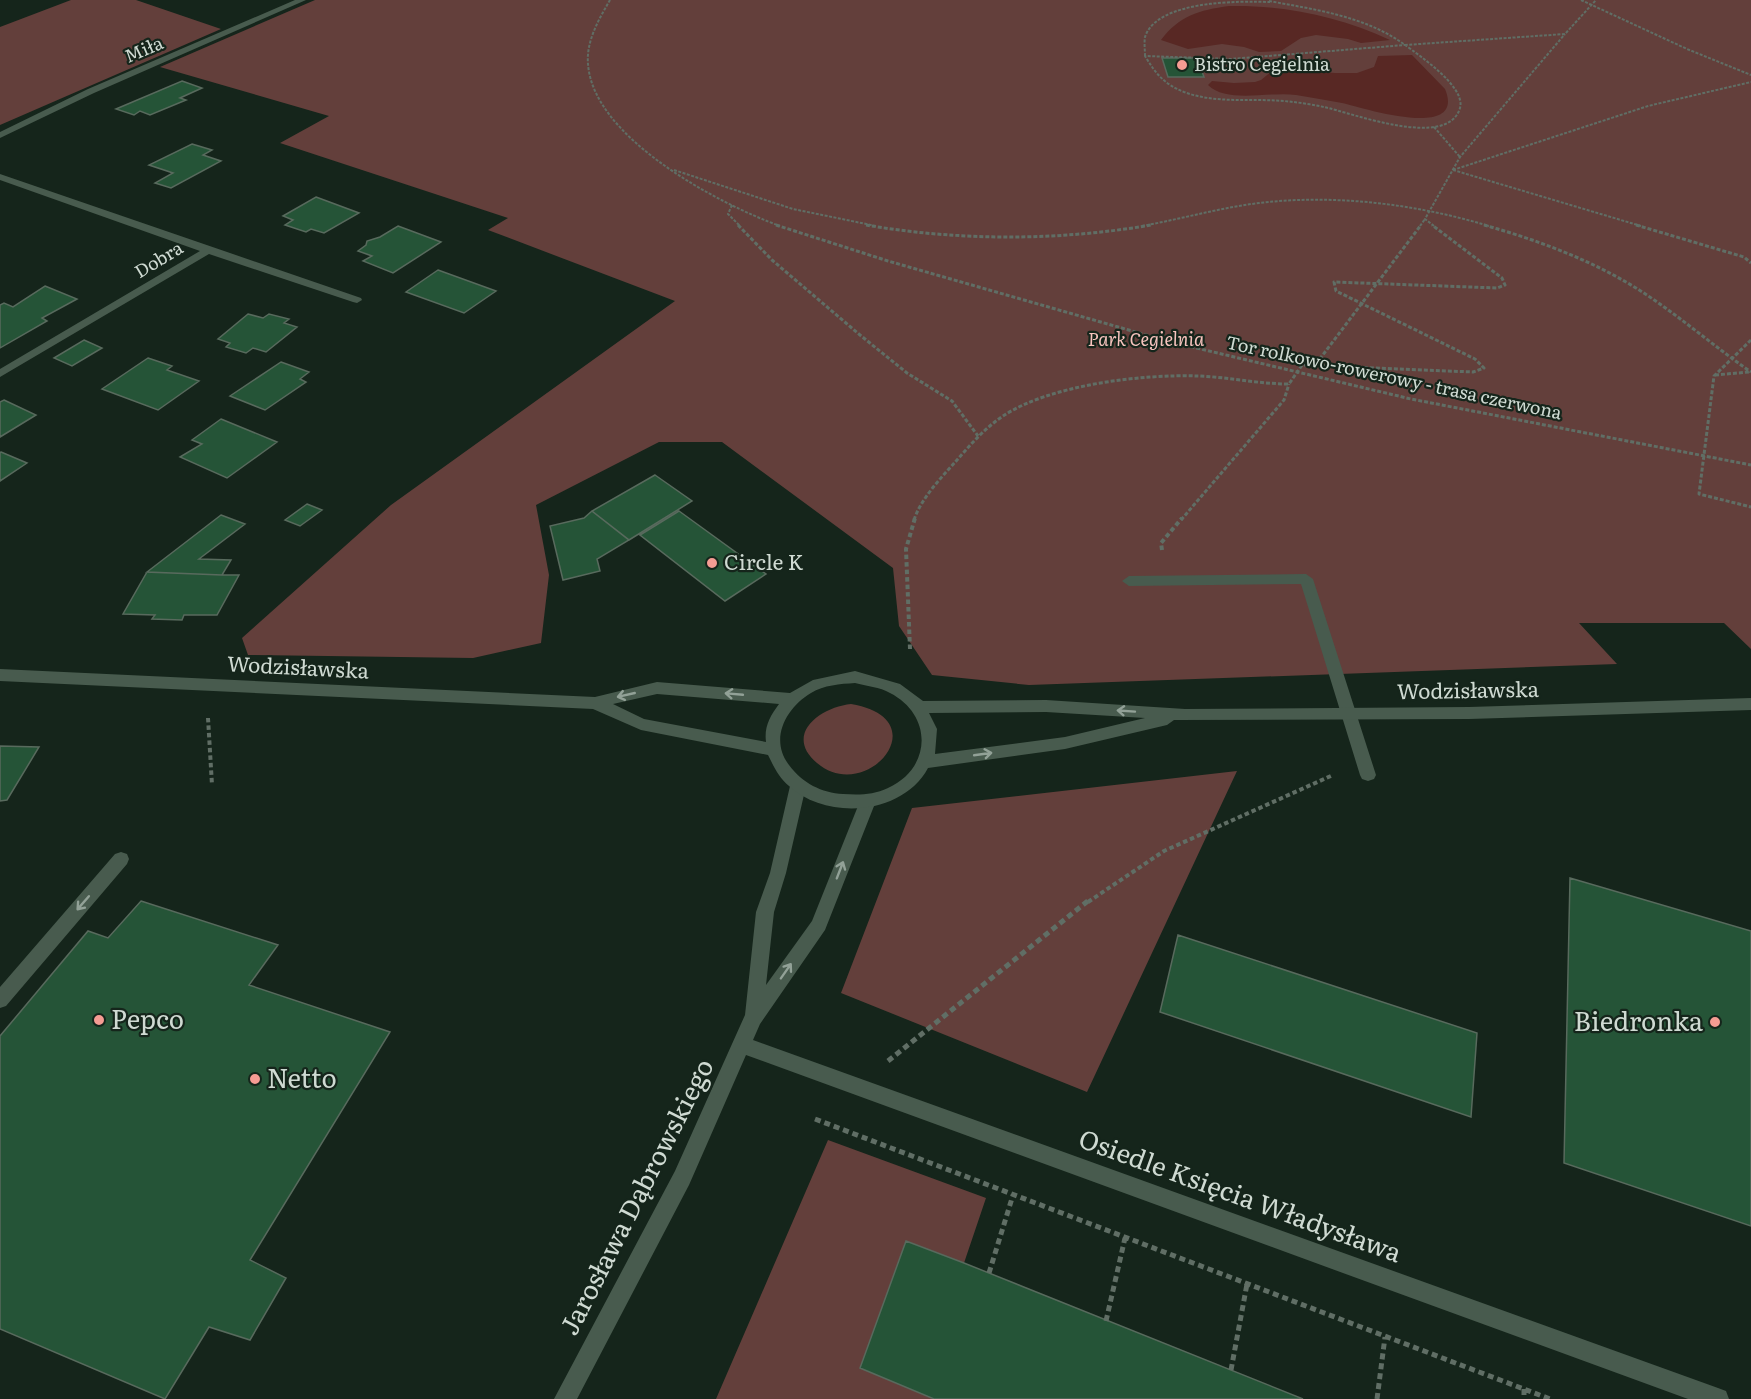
<svg xmlns="http://www.w3.org/2000/svg" width="1751" height="1399" font-family="Literata,serif">
  <style>
    .green { fill: #633f3b }
    .water { fill: #582824 }
    .building { fill: #255437; stroke: #586a5d; stroke-width: 1.5 }
    .lines { fill: none; stroke-linecap: round; stroke-linejoin: round }
    .path-far3 { stroke: #606e65; stroke-width: 2; stroke-dasharray: 3 1.5; stroke-linecap: butt }
    .path-far2 { stroke: #606e65; stroke-width: 3; stroke-dasharray: 4 2; stroke-linecap: butt }
    .path-far1 { stroke: #606e65; stroke-width: 4; stroke-dasharray: 4.5 3; stroke-linecap: butt }
    .path { stroke: #606e65; stroke-width: 5; stroke-dasharray: 6 4; stroke-linecap: butt }
    .service { fill: #485b4e; fill-rule: evenodd }
    .minor { fill: #485b4e; fill-rule: evenodd }
    .tertiary { fill: #485b4e; fill-rule: evenodd }
    .oneway { stroke: #92a197 }
    .poi-dot { fill: #f59c93; stroke: #15251b; stroke-width: 2 }
    .labels { text-anchor: middle; stroke-width: 4.5; stroke-linejoin: round; paint-order: stroke }
    .far-street-label { font-size: 18px; fill: #cfdad2; stroke: #15251b }
    .far-poi-label { font-size: 18px; fill: #cfdad2; stroke: #15251b; text-anchor: start }
    .far-park-label { font-size: 18px; font-style: italic; fill: #f8c4be; stroke: #15251b }
    .poi-label { font-size: 21px; fill: #cfdad2; stroke: #15251b; text-anchor: start }
    .street-label { font-size: 21px; fill: #cfdad2; stroke: #15251b }
    .near-poi-label { font-size: 26px; fill: #cfdad2; stroke: #15251b; text-anchor: start }
    .near-street-label { font-size: 26px; fill: #cfdad2; stroke: #15251b }
  </style>
  <rect width="100%" height="100%" fill="#15251b"/>
  <path class="green" d="M71 0H136L221 29 0 125V27Z
    M315 0H1751V649L1724 623H1579L1617 664 1029 685 932 675 899 626 893 568 722 442H659L536 505 549 575 541 643 473 658 248 655 242 638 391 505 675 301 488 230 508 218 280 143 329 116 160 67Z
    M851 704C940 719 866 805 817 763 783 734 821 707 851 704Z
    M1237 771 1087 1092 841 993 912 808Z
    M828 1140 986 1198 964 1263 906 1241 861 1367 934 1399H716Z"/>
  <path class="water" d="M1229 6C1285 5 1338 16 1390 40L1361 43 1348 39 1316 35 1301 38 1281 51 1259 52 1244 47 1222 44 1188 49 1161 40C1179 16 1199 10 1229 6Z
    M1412 55 1445 89C1467 142 1360 107 1342 103 1327 100 1312 98 1296 95 1270 91 1227 104 1208 85L1212 81 1234 83 1255 82 1261 80 1278 66 1301 65 1312 71 1335 73H1357L1374 67 1378 56Z"/>
  <path class="building" d="M1162 58H1197L1204 77H1168Z
    M182 81 202 88 180 98 186 100 150 115 140 111 134 115 116 109Z
    M192 144 212 150 203 155 221 161 171 188 155 183 173 173 149 165Z
    M316 197 359 213 324 233 311 229 306 232 285 225 293 220 283 216Z
    M398 226 441 242 393 273 363 261 372 256 358 251 366 245 367 241 380 237Z
    M438 270 496 291 464 313 406 292Z
    M45 286 77 299 42 318 47 321 0 348V305L4 303 13 307Z
    M248 314 263 318 269 314 289 319 284 323 297 327 266 352 253 348 246 353 226 347 230 343 218 339Z
    M84 340 102 348 72 366 54 358Z
    M148 358 172 366 167 370 199 381 158 410 102 389Z
    M281 362 309 372 300 379 306 382 265 410 230 396Z
    M4 400 36 415 0 437V402Z
    M221 419 277 442 227 478 180 457 202 444 192 440Z
    M1 452 27 463 0 481V453Z
    M655 475 692 501 629 540 592 511Z
    M307 504 322 510 300 526 285 520Z
    M592 511 629 540 597 559 600 571 563 580 550 526 584 518Z
    M679 511 766 574 725 601 640 535Z
    M221 515 245 524 199 559 231 560 222 575 147 572Z
    M147 572 222 575H239L217 615H184L182 620 152 619 155 615 123 614Z
    M0 746 39 747 7 800 0 801Z
    M1570 878 1751 931V1226L1564 1163Z
    M141 901 278 945 249 985 390 1032 250 1260 286 1278 250 1340 209 1327 165 1399 0 1329V1036L88 931 108 938Z
    M1178 935 1477 1033 1471 1117 1160 1012Z
    M906 1241 964 1263 1303 1399H934L860 1368Z"/>
  <g class="lines">
    <path class="path-far3" d="M610 0C599 19 586 41 588 64 593 138 719 204 780 226
      M1581 0 1687 49 1751 75
      M1269 1C1317 10 1365 16 1405 45L1565 34 1596 0
      M1405 45C1420 56 1466 87 1460 108 1448 150 1352 113 1324 107 1314 105 1303 103 1293 102 1256 97 1219 105 1184 92 1164 84 1156 74 1145 56L1231 59Z
      M1145 56C1145 51 1144 42 1145 37 1157 0 1239 1 1270 2
      M1434 127 1460 157
      M674 170 793 209 876 226
      M1453 170 1641 226
      M1453 170 1648 106 1751 82
      M732 205 728 214 740 226
      M1142 226C1181 219 1219 208 1259 203 1335 194 1416 204 1489 226
      M1420 226 1425 219
      M1434 226 1425 219 1460 157 1565 34"/>
    <path class="path-far2" d="M738 225 772 260 860 335 907 373 952 401 978 436
      M776 225 888 261 1167 341 1411 399 1751 465
      M866 225C958 241 1059 241 1151 225
      M1484 225C1537 240 1589 259 1636 288 1676 313 1712 345 1751 372
      M1636 225 1744 257 1751 263
      M1751 340 1714 376 1699 494 1751 507
      M1316 364 1421 225
      M1715 375 1749 372
      M914 520C921 498 942 477 957 460 971 444 985 428 1003 416 1050 385 1141 374 1198 376 1228 377 1258 384 1289 384L1302 365 1473 372 1484 368 1475 359 1336 291 1334 282 1497 288 1505 285 1502 278 1432 225
      M1181 520 1284 400 1289 384"/>
    <path class="path-far1" d="M1162 550 1161 543 1182 518
      M910 649 906 549 915 518
      M208 718 212 785
      M1088 902 1164 851 1333 775"/>
    <path class="path" d="M888 1061 1089 900
      M815 1119 1550 1399
      M989 1273 1013 1195
      M1106 1321 1125 1238
      M1231 1370 1247 1284
      M1524 1389V1399
      M1377 1399 1385 1337"/>
    <path class="service" d="M1306 574 1313 579 1376 775 1374 779 1368 781 1362 779 1360 775 1301 584 1129 586 1122 581 1129 576Z
      M121 852 127 854 129 859 127 864 6 1006 0 1008V987L115 854Z"/>
    <path class="minor" d="M295 0H306L94 93 0 138V132L88 89Z
      M0 174 361 298 362 300 357 303 353 302 209 254 0 377V369L200 251 0 180Z
      M798 780 804 781 806 786 786 873 774 912 766 985 812 921 862 796 868 794 874 796 876 801 825 930 760 1024 753 1040 1718 1388 1726 1391 1729 1399H1688L746 1055 689 1185 577 1399H554L675 1171 745 1015 756 912 770 873 790 786 792 781Z"/>
    <path class="tertiary" d="M0 669 595 697 657 682 790 693 813 680 855 671 900 684 923 701 1046 700 1185 709 1469 707 1751 698V710L1469 719 1174 720 1167 725 1065 749 928 768C903 815 827 821 789 786 779 778 774 767 768 755L641 730 593 709 0 681ZM855 683C866 686 880 687 890 693 933 715 932 768 888 788 873 795 859 795 843 794 822 793 802 783 789 765 769 739 786 708 811 693 824 685 840 684 855 683ZM657 694 779 704C770 716 764 727 766 742L644 719 613 704ZM1046 712 1145 718 1065 737 935 754 937 729 929 713Z"/>
  </g>
  <defs><path id="oneway-shaft" d="M-6 0H5M1.5-3L5.5 0L1.5 3" fill="none" stroke-width="1.6" stroke-linecap="round" stroke-linejoin="round" transform="scale(1.5)"/></defs>
  <g class="oneway">
    <use href="#oneway-shaft" transform="translate(734 694) rotate(-175)"/>
    <use href="#oneway-shaft" transform="translate(626 695) rotate(167)"/>
    <use href="#oneway-shaft" transform="translate(1126 711) rotate(-176)"/>
    <use href="#oneway-shaft" transform="translate(983 754) rotate(-8)"/>
    <use href="#oneway-shaft" transform="translate(840 870) rotate(-69)"/>
    <use href="#oneway-shaft" transform="translate(83 903) rotate(131)"/>
    <use href="#oneway-shaft" transform="translate(786 971) rotate(-55)"/>
  </g>
  <g class="poi-dot">
    <circle cx="1182" cy="65" r="6"/>
    <circle cx="712" cy="563" r="6"/>
    <circle cx="99" cy="1020" r="6"/>
    <circle cx="1715" cy="1022" r="6"/>
    <circle cx="255" cy="1079" r="6"/>
  </g>
  <g class="labels">
    <g class="far-street-label">
      <text transform="translate(144 50) rotate(-23)" y="6">Miła</text>
      <text transform="translate(159 260) rotate(-31)" y="6">Dobra</text>
      <text transform="translate(1394 378) rotate(12)" y="6">Tor rolkowo-rowerowy - trasa czerwona</text>
    </g>
    <g class="far-poi-label">
      <text x="1194" y="71">Bistro Cegielnia</text>
    </g>
    <g class="far-park-label">
      <text x="1146" y="346">Park Cegielnia</text>
    </g>
    <g class="poi-label">
      <text x="724" y="570">Circle K</text>
    </g>
    <g class="street-label">
      <text transform="translate(298 668) rotate(3)" y="7">Wodzisławska</text>
      <text transform="translate(1468 691) rotate(-1)" y="7">Wodzisławska</text>
    </g>
    <g class="near-poi-label">
      <text x="111" y="1029">Pepco</text>
      <text x="1703" y="1031" text-anchor="end">Biedronka</text>
      <text x="267" y="1088">Netto</text>
    </g>
    <g class="near-street-label">
      <text transform="translate(1240 1196) rotate(20)" y="9">Osiedle Księcia Władysława</text>
      <text transform="translate(637 1197) rotate(-63)" y="9">Jarosława Dąbrowskiego</text>
    </g>
  </g>
</svg>
